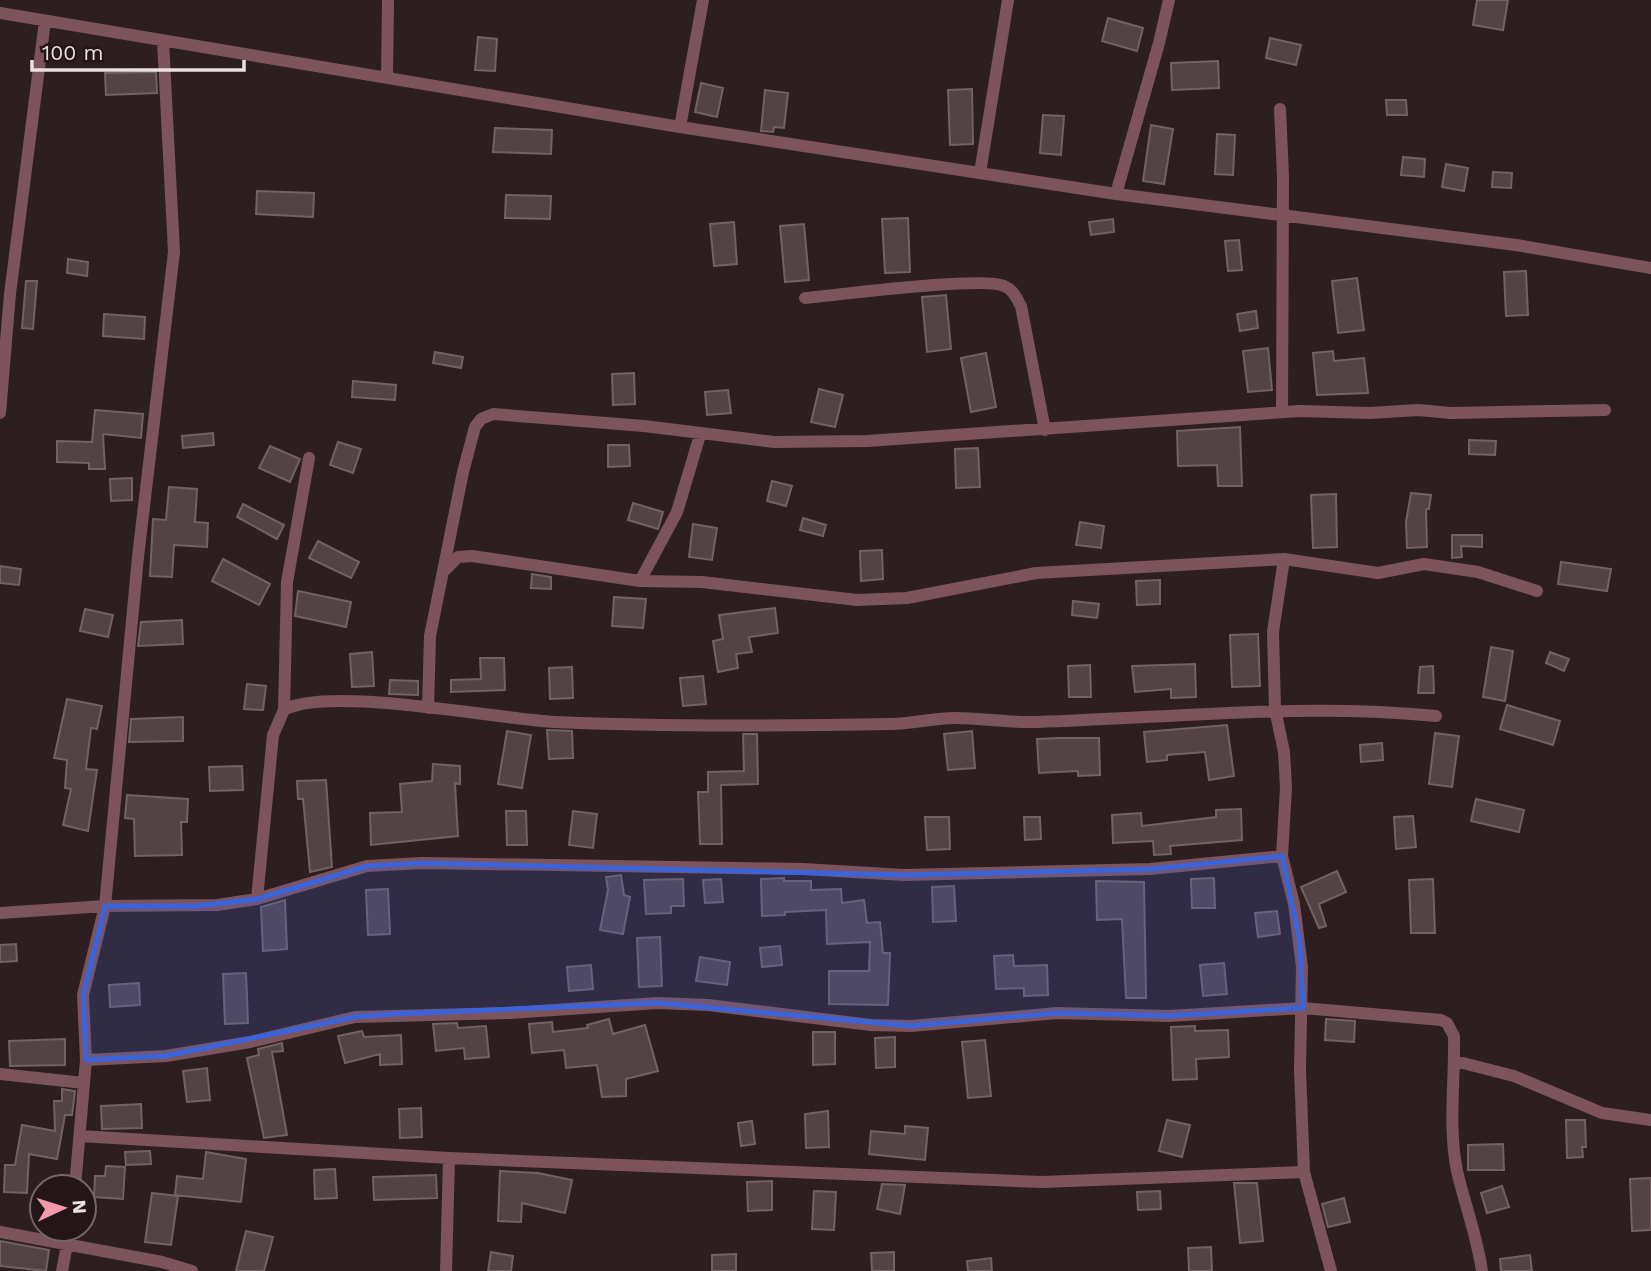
<svg xmlns="http://www.w3.org/2000/svg" width="1651" height="1271" font-family="'Work Sans',sans-serif">
  <style>
    .building { fill: #534346; stroke: #736164; stroke-width: 2 }
    .lines { fill: none; stroke-linecap: round; stroke-linejoin: round }
    .minor { stroke: #7d545c; stroke-width: 12 }
    .marked { fill: #3c64da; fill-opacity: 0.2; stroke: #3c64da; stroke-width: 5; stroke-linejoin: round }
  </style>
  <rect width="100%" height="100%" fill="#2d1f21"/>
  <path class="building" d="M1477 0H1508L1503 30 1473 25Z
    M1108 18 1143 28 1137 51 1102 41Z
    M478 37 497 39 495 71 475 70Z
    M1270 38 1301 45 1296 65 1266 58Z
    M1218 61 1219 88 1172 90 1171 63Z
    M156 72 157 93 106 95 105 73Z
    M701 83 723 88 717 117 695 112Z
    M972 89 973 144 950 145 948 90Z
    M765 90 788 93 784 128 774 127 773 132 761 131Z
    M1386 100H1406L1407 115H1387Z
    M1043 115 1064 116 1061 155 1040 153Z
    M1151 125 1173 129 1164 184 1143 181Z
    M495 128 552 130 551 154 493 152Z
    M1217 134 1235 135 1233 175 1215 174Z
    M1403 157 1425 159 1424 177 1401 175Z
    M1446 164 1468 168 1464 191 1442 187Z
    M1493 172 1512 173 1511 188 1492 187Z
    M257 191 314 193 313 217 256 214Z
    M506 195 551 196 550 219 505 218Z
    M908 218 910 272 885 273 882 219Z
    M1113 219 1114 232 1091 235 1089 222Z
    M734 222 737 264 714 266 710 224Z
    M804 224 809 280 785 282 780 226Z
    M1239 240 1242 270 1228 271 1225 241Z
    M68 259 88 262 87 276 67 273Z
    M1526 271 1528 315 1506 316 1504 272Z
    M1357 278 1364 330 1338 333 1332 281Z
    M26 281H37L33 329 22 328Z
    M946 295 951 349 927 352 922 297Z
    M1256 311 1258 328 1240 331 1237 314Z
    M104 314 145 317 144 339 103 336Z
    M1268 348 1272 390 1248 392 1243 351Z
    M1333 351 1334 361 1364 358 1368 393 1317 395 1313 353Z
    M435 352 463 357 461 368 433 363Z
    M986 353 996 407 971 412 961 358Z
    M634 373 635 404 613 405 612 374Z
    M353 381 396 385 395 400 352 397Z
    M819 389 843 395 835 427 811 422Z
    M728 390 731 413 707 415 705 392Z
    M95 410 143 414 141 438 103 434 105 469H89V463L57 462V441L92 442Z
    M1240 427 1242 486H1218L1217 465 1178 466 1177 431Z
    M213 433 214 445 183 448 182 436Z
    M1469 440 1496 441 1495 455 1469 454Z
    M338 442 361 449 353 473 330 465Z
    M608 445H629L630 466 608 467Z
    M270 446 300 459 290 482 259 468Z
    M978 448 980 487 956 488 955 449Z
    M132 478V500L111 501 110 479Z
    M772 481 792 486 786 506 767 501Z
    M169 487 197 489 195 522 208 523 207 547 174 545 172 577 150 576 153 519 166 520Z
    M1411 493 1431 495 1429 509H1426L1427 547 1407 548 1406 522Z
    M1336 494 1337 547 1313 548 1311 495Z
    M633 503 663 512 658 529 628 520Z
    M243 504 284 525 277 539 237 517Z
    M803 518 826 525 823 536 800 530Z
    M1080 522 1104 526 1101 548 1076 545Z
    M693 524 717 528 712 560 689 557Z
    M1452 535H1482V547L1461 546 1462 557 1452 558Z
    M318 541 359 562 351 578 309 558Z
    M882 550 883 579 861 581 860 551Z
    M223 559 270 584 259 605 212 581Z
    M1561 562 1611 569 1607 591 1558 584Z
    M0 566 21 569 19 585 0 583Z
    M532 574 551 577V589L531 588Z
    M1160 580V604L1137 605 1136 581Z
    M298 591 351 602 346 627 295 616Z
    M614 597 646 599 643 628 612 626Z
    M1073 601 1099 604 1097 618 1072 615Z
    M775 608 778 633 749 637 752 652 736 654 738 668 718 672 713 641 723 639 719 615Z
    M85 609 113 615 108 637 80 631Z
    M182 620 183 644 138 646 141 622Z
    M1258 634 1260 686 1232 687 1230 635Z
    M1491 647 1513 651 1505 701 1483 697Z
    M372 652 374 686 352 687 350 654Z
    M1550 652 1569 659 1564 671 1546 663Z
    M480 658H504L505 690 451 692V680L481 679Z
    M1195 664 1196 697 1171 698V689L1135 692 1132 666Z
    M1090 665 1091 697H1069L1068 666Z
    M1433 666 1434 693H1418L1420 667Z
    M572 667 573 698 550 699 549 668Z
    M703 676 706 704 683 706 680 678Z
    M390 680 418 681V695L389 694Z
    M247 684 266 686 263 710 244 709Z
    M67 699 102 706 97 729 91 728 86 769 97 770 88 831 63 825 71 789 65 788 67 760 54 758Z
    M1507 705 1560 721 1553 745 1500 729Z
    M183 717V741L129 742 131 719Z
    M1227 725 1234 776 1209 780 1205 752 1167 755V760L1147 762 1144 732Z
    M547 730 572 731 573 758 549 759Z
    M507 731 531 735 522 788 498 784Z
    M972 731 975 768 948 770 944 734Z
    M1435 733 1459 736 1452 787 1429 784Z
    M743 734H757L758 784 721 785 722 844H700L698 792H708V772L744 771Z
    M1060 738H1099L1100 775 1078 776V771L1039 773 1037 739Z
    M1382 743 1383 760 1361 762 1360 745Z
    M433 764 460 766V784L455 783 458 836 371 845 370 813 402 812 400 784 432 781Z
    M242 766 243 790 210 791 209 767Z
    M326 780 332 867 310 872 303 799H298L297 781Z
    M127 795 188 799 187 822H181L182 855 135 856 134 819 125 818Z
    M1476 799 1524 810 1519 832 1471 821Z
    M1241 809 1242 840 1170 846 1171 854 1154 855 1153 841 1113 843 1112 815 1141 813 1142 826 1216 817V810Z
    M506 811H526L527 845H507Z
    M573 811 597 814 593 848 569 845Z
    M1413 816 1416 847 1396 849 1394 817Z
    M925 817H949L950 849 927 850Z
    M1024 817H1040L1041 839 1025 840Z
    M1337 871 1346 892 1319 904 1326 926 1319 928 1301 887Z
    M621 875 624 895 630 897 623 934 600 930 608 890 606 877Z
    M784 878V881H811V890L841 889 842 903 864 900 867 923 880 922 883 953H890L888 1005 829 1004V971H869L870 942 827 944 826 910 785 912V915L762 916 761 879Z
    M1214 878 1215 908H1192L1191 879Z
    M683 879 684 906H671V913L646 914 644 880Z
    M721 879 723 902 705 903 703 880Z
    M1433 879 1435 933H1411L1409 880Z
    M1096 881 1144 882 1146 998H1126L1122 919 1097 920Z
    M954 886 956 921 933 922 932 887Z
    M388 889 390 934 368 935 366 890Z
    M285 900 287 949 263 951 261 907Z
    M1277 911 1280 934 1258 937 1255 913Z
    M660 937 662 986 639 987 637 938Z
    M16 944 17 961 0 962V945Z
    M780 946 782 965 762 967 760 948Z
    M1013 955 1014 966 1047 965 1048 995 1024 996V988L996 989 994 956Z
    M700 957 730 962 727 985 696 981Z
    M1224 963 1227 994 1203 996 1200 965Z
    M591 965 593 989 569 991 567 967Z
    M246 973 248 1023 225 1024 223 974Z
    M139 983 140 1005 110 1007 109 985Z
    M609 1019 613 1034 645 1025 658 1071 626 1079V1096L602 1097 597 1065 566 1068 564 1050 532 1053 529 1024 552 1022 553 1032 588 1028 587 1025Z
    M1326 1019 1355 1021 1354 1042 1325 1040Z
    M457 1023 458 1028 486 1026 489 1057 465 1059 464 1048 436 1051 433 1024Z
    M1195 1026V1031L1228 1030 1229 1057 1196 1059 1197 1079 1173 1080 1171 1027Z
    M362 1031 364 1037 401 1035 402 1064 380 1065V1054L345 1063 338 1036Z
    M813 1032H835V1064L813 1065Z
    M895 1037V1067L876 1068 875 1038Z
    M65 1039V1065L10 1066 9 1041Z
    M985 1040 991 1096 968 1098 962 1042Z
    M282 1043 283 1051 272 1052 287 1135 264 1138 247 1058 259 1055 258 1049Z
    M207 1068 210 1100 187 1102 183 1071Z
    M62 1089 75 1091 72 1115H65L57 1159 29 1154 27 1193 4 1192 5 1165H15L22 1125 55 1131 54 1101H62Z
    M141 1104 142 1128 102 1129 101 1106Z
    M421 1108 422 1137 400 1138 399 1109Z
    M828 1111 829 1147 806 1148 805 1114Z
    M1167 1120 1190 1125 1182 1157 1159 1151Z
    M1566 1120H1585L1586 1147H1582L1583 1157 1567 1158Z
    M752 1121 755 1144 741 1146 738 1123Z
    M905 1126 928 1128 925 1160 869 1154 871 1131 905 1134Z
    M1503 1144 1504 1170H1468V1145Z
    M150 1151 151 1164 126 1165 125 1152Z
    M206 1152 246 1159 241 1202 175 1195 177 1176 203 1179Z
    M106 1166 125 1167 123 1199 94 1197 95 1176H105Z
    M335 1169 337 1198 315 1199 314 1170Z
    M500 1171 538 1173 572 1180 565 1213 522 1203 521 1222 498 1221Z
    M436 1175 437 1198 374 1200 373 1177Z
    M1651 1178V1230L1632 1231 1630 1179Z
    M772 1181V1210L748 1211 747 1182Z
    M1234 1183H1257L1263 1241 1240 1243Z
    M882 1184 905 1185 900 1214 877 1209Z
    M1502 1186 1509 1207 1487 1213 1481 1193Z
    M814 1191 836 1192 834 1230 812 1229Z
    M1160 1191 1161 1209 1138 1210 1137 1192Z
    M152 1193 178 1196 171 1245 145 1242Z
    M1344 1198 1350 1222 1328 1227 1322 1204Z
    M246 1231 273 1237 264 1271H236Z
    M0 1241 49 1250 46 1271 0 1266Z
    M1211 1247 1212 1271H1189L1188 1248Z
    M491 1252 513 1256 511 1271H488Z
    M894 1252V1271H872L871 1253Z
    M736 1254V1271H712V1255Z
    M1530 1255 1532 1271H1501L1500 1259Z
    M991 1258 992 1271H968L967 1261Z"/>
  <g class="lines">
    <path class="minor" d="M0 13 680 127 1116 194 1516 245 1651 268
      M387 78 388 0
      M1280 109 1283 176 1282 412
      M680 127 703 0
      M980 173 1008 0
      M1116 194 1159 43 1169 0
      M805 298C839 295 982 276 1004 286 1014 290 1016 298 1021 306L1045 430
      M0 413 10 294 45 21
      M443 572 458 557 472 556 640 581 702 582 857 600 907 598 1036 573 1284 559 1378 573 1424 564 1478 572 1537 591
      M640 581 677 512 700 435
      M428 708 430 636 463 472 475 427 481 419 493 414 644 426 774 442 867 441 1300 411 1370 413 1418 410 1451 413 1605 410
      M284 710 287 582 309 458
      M1282 856 1286 787 1284 752 1275 709 1273 632 1284 559
      M257 899 273 735 284 710C326 685 497 719 554 722 667 727 778 726 891 724 912 724 933 718 955 718 982 718 1009 723 1036 722 1170 718 1302 703 1436 716
      M0 913 105 906 217 905 257 899 367 866 422 863 803 869 904 875 1150 869 1282 856 1294 904 1302 967 1300 1070 1304 1172 1331 1271
      M86 1060 166 1056 250 1042 355 1017 510 1013 657 1003 708 1005 871 1025 911 1026 1057 1013 1169 1016 1303 1008 1441 1020 1447 1023 1454 1036C1455 1081 1448 1127 1457 1171 1465 1205 1477 1236 1482 1271
      M1455 1061 1514 1076 1602 1113 1651 1120
      M0 1074 84 1083
      M80 1136 449 1158 1042 1182 1304 1172
      M75 1187 86 1060 83 995 105 906 138 557 174 252 163 41
      M0 1232 162 1262 192 1271
      M62 1271 70 1229
      M446 1271 449 1158"/>
  </g>
  <path class="marked" d="M1282 856 1300 942 1303 1008 1169 1016 1057 1013 911 1026 657 1003 395 1014 355 1017 166 1056 86 1060 83 995 105 906H195L257 899 367 866 422 863 904 875 1150 869Z"/>
  <g transform="translate(63 1208) rotate(86)"><circle r="33" fill="#231518" stroke="#736769" stroke-width="2"/>
  <path d="M0-5L12 26L0 18L-12 26Z" fill="#f29aac"/>
  <text y="-10" font-size="19" font-weight="bold" text-anchor="middle" fill="#ebe1e2">N</text>
  </g>
  <path d="M32 60v10h212v-10" fill="none" stroke="#ebe1e2" stroke-width="3.5"/>
  <text x="42" y="60" font-size="21" fill="#ebe1e2" stroke="#231518" stroke-width="5" paint-order="stroke">100 m</text>
</svg>
